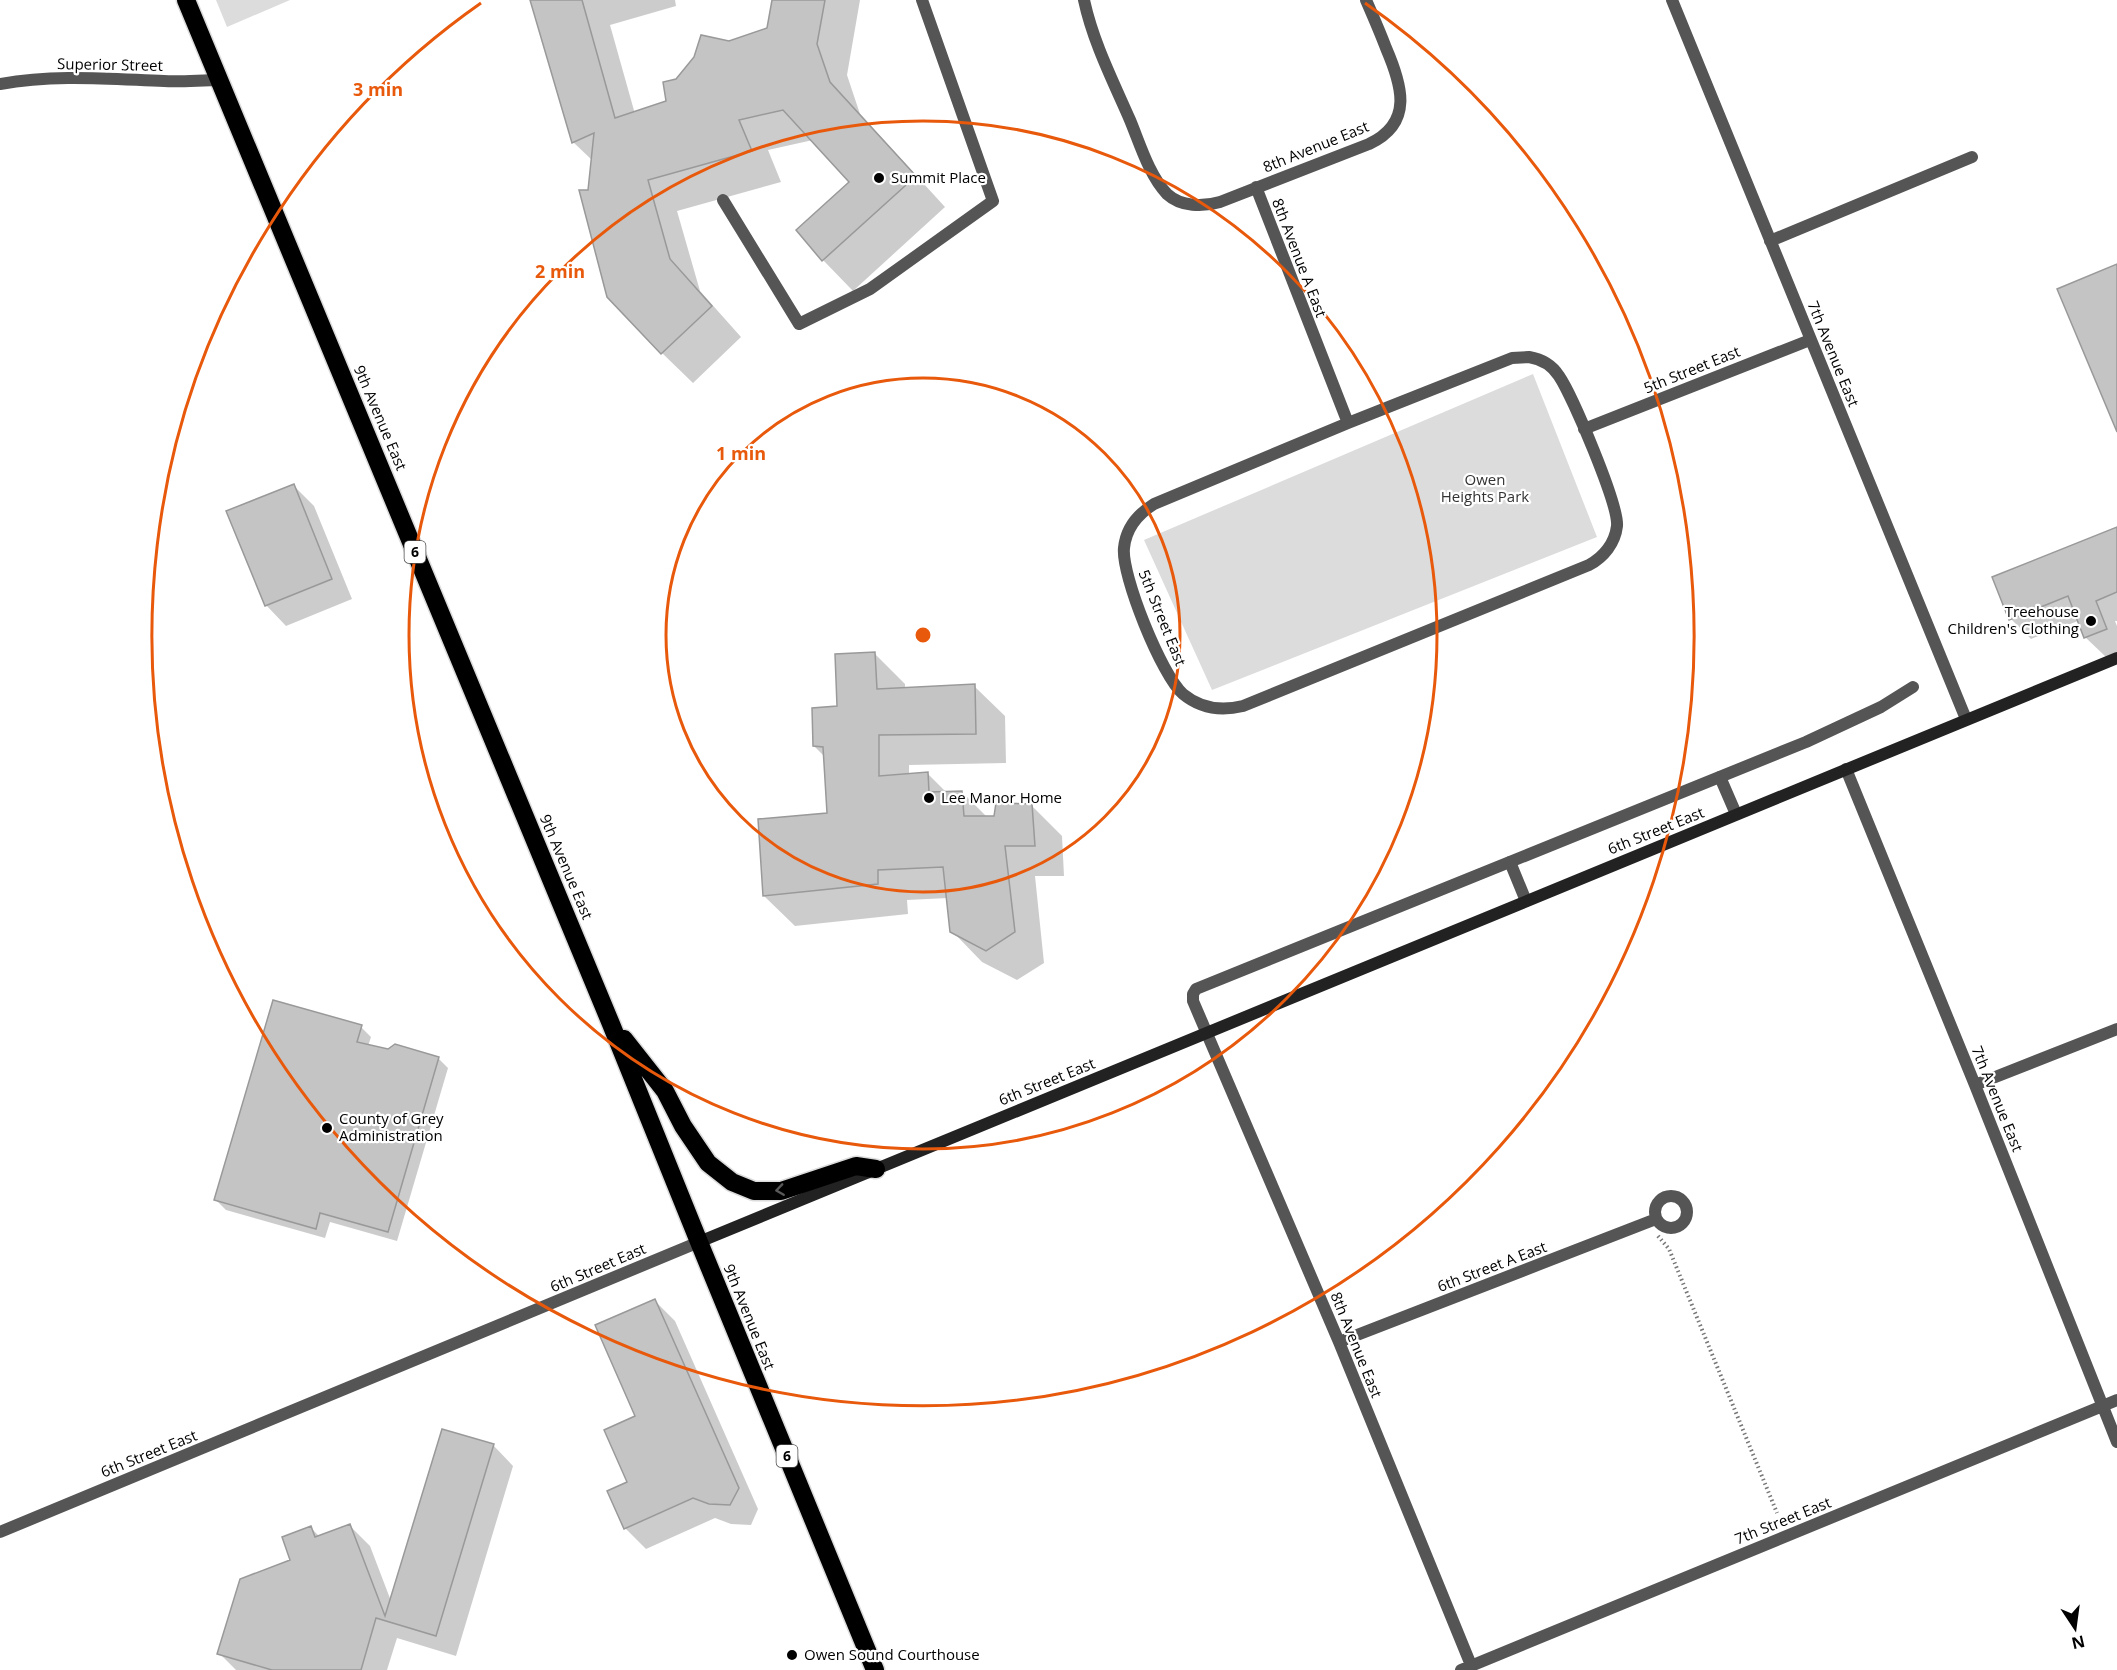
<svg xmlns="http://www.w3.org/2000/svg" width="2117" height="1670" font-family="'Open Sans',sans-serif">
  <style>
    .green { fill: #dcdcdc }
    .shadow { fill: #0003 }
    .building { fill: #c4c4c4; stroke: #999; stroke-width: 1.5 }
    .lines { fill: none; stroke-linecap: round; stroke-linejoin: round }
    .highway-casing { stroke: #dbdbdb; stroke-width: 21 }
    .path { stroke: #777; stroke-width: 4; stroke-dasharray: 1.5 3; stroke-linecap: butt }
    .lane { stroke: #555; stroke-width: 12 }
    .street { stroke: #555; stroke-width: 12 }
    .secondary { stroke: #222; stroke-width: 12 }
    .highway { stroke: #000; stroke-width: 18 }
    .oneway { stroke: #595959 }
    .ring { fill: none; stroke: #e8590c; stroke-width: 3 }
    .poi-dot { fill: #000; stroke: #fff; stroke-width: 2 }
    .labels { text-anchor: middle; stroke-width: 4.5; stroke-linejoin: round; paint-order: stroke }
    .shield { fill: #fff; stroke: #4c4c4c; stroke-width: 1.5 }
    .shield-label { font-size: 14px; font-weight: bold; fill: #000 }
    .street-label { font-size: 15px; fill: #000; stroke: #fff }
    .poi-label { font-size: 15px; fill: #000; stroke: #fff; text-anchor: start }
    .park-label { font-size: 15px; fill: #333; stroke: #fff }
    .centre { fill: #e8590c; stroke: #fff; stroke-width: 3 }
    .ring-label { font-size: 18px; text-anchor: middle; font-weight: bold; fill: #e8590c; stroke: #fff; stroke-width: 4.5; stroke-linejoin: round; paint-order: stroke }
  </style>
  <rect width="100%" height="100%" fill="#fff"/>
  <path class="green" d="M216 0H290L227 27Z
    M1533 374 1597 537 1212 690 1144 540Z"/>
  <path class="shadow" d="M532 0H675L676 6 610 25 635 114 668 102 676 80 729 43 768 30 774 0H860L847 75 860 114 945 207 853 291 823 260 852 182 813 140 768 150 781 182 677 211 700 291 741 337 693 383 662 353 589 192 593 161 573 142Z
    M294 486 314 506 352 599 286 626 266 605Z
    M2117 528V621H2115L2117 626V653L2106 657 2085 637 2078 621 2031 639 2011 619Z
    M875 654 905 684V689L974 686 1005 716 1006 763 909 765V775L928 774 947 793 962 792 987 817H995L1031 805 1062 836 1064 876H1035L1044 963 1017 980 982 962 952 931 948 898 907 900 908 914 795 926 764 896 829 814 825 757 814 746Z
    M361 1027 371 1037 368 1046 438 1058 448 1068 397 1241 330 1222 325 1238 226 1210 216 1200Z
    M655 1301 675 1321 758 1509 751 1525 731 1524 715 1518 646 1549 625 1528 637 1417Z
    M493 1445 513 1466 456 1656 397 1638 387 1670H236L219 1653 292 1561 311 1528 320 1537 350 1526 370 1546 391 1601Z"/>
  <path class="building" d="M530 0H582L615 118 666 101 663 82 676 79 694 57 701 35 729 41 767 28 772 0H825L817 44 830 82 916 176 822 261 796 230 849 182 783 110 739 120 752 151 648 180 670 259 712 306 661 354 607 297 579 190H588L594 133 572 143Z
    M2117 264V432L2057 289Z
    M294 484 332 579 265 606 226 511Z
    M2117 527V592L2096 601 2107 629 2084 638 2068 596 2009 620 1992 577Z
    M875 652 877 689 975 684 976 734 879 735V776L928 772 929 792 962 791 964 816H994L996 803 1032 804 1035 846H1005L1015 932 986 951 950 932 943 867 878 870V884L763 896 758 819 827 813 823 747 813 746 812 708 837 706 835 654Z
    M273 1000 362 1025 357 1042 388 1049 395 1044 439 1057 388 1232 320 1213 316 1229 214 1200Z
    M655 1299 739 1488 730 1505 709 1504 693 1498 624 1529 607 1491 627 1482 604 1430 635 1416 595 1325Z
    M442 1429 494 1444 436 1636 376 1618 361 1670H272L217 1654 240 1579 290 1560 282 1537 311 1526 315 1537 350 1524 385 1616Z"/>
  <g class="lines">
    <defs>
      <path id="highway" d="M186 0 611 1024 699 1242 875 1670
        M624 1039 665 1091 683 1126 708 1163 732 1182 754 1191H781L856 1166 876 1169"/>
    </defs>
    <use href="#highway" class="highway-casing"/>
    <path class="path" d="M1658 1236 1669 1249 1777 1513"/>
    <path class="lane" d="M723 200 799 324 870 289 993 201 922 0
      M1720 777 1736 814
      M1510 862 1526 901"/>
    <path class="street" d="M1084 0C1093 42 1113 81 1130 120 1140 144 1149 175 1167 194 1181 207 1203 207 1220 202L1369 144C1414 123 1402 85 1386 48 1380 32 1373 16 1366 0
      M1672 0 1966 719
      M0 84C55 74 109 79 164 81 182 82 201 80 220 80
      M1256 187 1348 423
      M1770 241 1972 157
      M1529 357C1541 359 1552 365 1559 376 1572 395 1619 505 1617 526 1615 543 1604 557 1589 565L1243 706C1222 711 1201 709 1183 694 1162 676 1121 575 1124 548 1126 528 1138 514 1154 504L1348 423 1512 358Z
      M1584 429 1810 340
      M1846 769 1975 1085 2117 1442
      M1975 1085 2117 1029
      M1655 1212a16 16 0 1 1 32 0a16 16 0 1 1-32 0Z
      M1339 1342 1656 1219
      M0 1532 699 1242
      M1461 1670 2117 1400
      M1473 1670 1339 1342 1193 1001V994L1196 989 1806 742 1881 707 1913 687"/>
    <path class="secondary" d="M699 1242 2117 658"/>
    <use href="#highway" class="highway"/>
  </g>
  <defs><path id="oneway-chevron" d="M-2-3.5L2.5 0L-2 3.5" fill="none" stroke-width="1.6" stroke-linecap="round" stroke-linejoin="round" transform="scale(1.5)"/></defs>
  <use class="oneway" href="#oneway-chevron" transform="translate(780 1190) rotate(172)"/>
  <g class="ring">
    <circle cx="923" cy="635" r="257"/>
    <circle cx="923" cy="635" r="514"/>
    <path d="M1365 3A771 771 0 1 1 481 3"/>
  </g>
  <g class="poi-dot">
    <circle cx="879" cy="178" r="6"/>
    <circle cx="2091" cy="621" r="6"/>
    <circle cx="929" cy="798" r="6"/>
    <circle cx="327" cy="1128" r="6"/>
    <circle cx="792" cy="1655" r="6"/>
  </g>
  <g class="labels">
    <g class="shield">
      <rect x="404.5" y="541" width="21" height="22" rx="4.5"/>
      <rect x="776.5" y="1445" width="21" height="22" rx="4.5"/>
    </g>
    <g class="shield-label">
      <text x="415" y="557">6</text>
      <text x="787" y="1461">6</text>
    </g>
    <g class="street-label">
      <text transform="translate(110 65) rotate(1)" y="5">Superior Street</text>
      <text transform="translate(1316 147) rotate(-22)" y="5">8th Avenue East</text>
      <text transform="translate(1299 258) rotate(69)" y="5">8th Avenue A East</text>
      <text transform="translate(1833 354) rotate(68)" y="5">7th Avenue East</text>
      <text transform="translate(1692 370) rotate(-22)" y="5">5th Street East</text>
      <text transform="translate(380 418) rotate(67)" y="5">9th Avenue East</text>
      <text transform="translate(1162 618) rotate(68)" y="5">5th Street East</text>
      <text transform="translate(1656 831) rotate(-22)" y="5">6th Street East</text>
      <text transform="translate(566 867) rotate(67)" y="5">9th Avenue East</text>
      <text transform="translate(1047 1082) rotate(-22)" y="5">6th Street East</text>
      <text transform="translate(1997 1099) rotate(68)" y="5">7th Avenue East</text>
      <text transform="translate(1492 1267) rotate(-21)" y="5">6th Street A East</text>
      <text transform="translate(598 1268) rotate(-23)" y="5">6th Street East</text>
      <text transform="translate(749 1317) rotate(68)" y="5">9th Avenue East</text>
      <text transform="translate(1356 1345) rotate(68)" y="5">8th Avenue East</text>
      <text transform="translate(149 1454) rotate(-22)" y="5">6th Street East</text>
      <text transform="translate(1783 1521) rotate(-22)" y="5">7th Street East</text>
    </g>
    <g class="poi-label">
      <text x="891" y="183">Summit Place</text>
      <text x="2079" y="617" text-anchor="end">Treehouse<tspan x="2079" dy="17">Children's Clothing</tspan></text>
      <text x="941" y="803">Lee Manor Home</text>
      <text x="339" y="1124">County of Grey<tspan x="339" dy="17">Administration</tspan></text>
      <text x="804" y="1660">Owen Sound Courthouse</text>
    </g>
    <g class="park-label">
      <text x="1485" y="485">Owen<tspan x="1485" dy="17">Heights Park</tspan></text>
    </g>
  </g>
  <circle cx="923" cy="635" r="9" class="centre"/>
  <g class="ring-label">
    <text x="378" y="96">3 min</text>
    <text x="560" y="278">2 min</text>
    <text x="741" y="460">1 min</text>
  </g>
  <g transform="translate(2075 1628) rotate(167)" stroke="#ffffff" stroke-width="4.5" paint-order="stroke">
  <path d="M0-4.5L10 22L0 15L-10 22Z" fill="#000000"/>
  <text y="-9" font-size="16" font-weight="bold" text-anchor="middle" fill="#000000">N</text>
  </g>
</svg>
